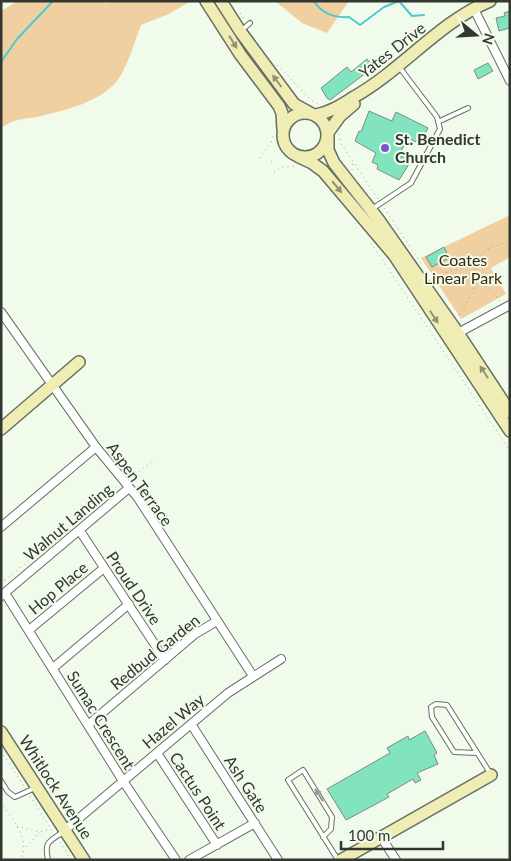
<svg xmlns="http://www.w3.org/2000/svg" width="511" height="861" font-family="Lato,sans-serif">
  <style>
    .green { fill: #f0cfa1 }
    .lines { fill: none; stroke-linecap: round; stroke-linejoin: round }
    .stream { stroke: #4ecace; stroke-width: 2 }
    .building { fill: #82e4bf; stroke: #7c8c85 }
    .lane-casing { stroke: #666f63; stroke-width: 6 }
    .street-casing { stroke: #666f63; stroke-width: 10 }
    .secondary-casing { stroke: #666f63; stroke-width: 14 }
    .path { stroke: #9ca399; stroke-width: 1; stroke-dasharray: 1 4; stroke-linecap: butt }
    .lane { stroke: #fff; stroke-width: 4 }
    .street { stroke: #fff; stroke-width: 8 }
    .secondary { stroke: #efecb4; stroke-width: 11 }
    .oneway { fill: #919273 }
    .oneway2 { fill: #999b98 }
    .poi-dot { fill: #7358d2; stroke: #f0fbec; stroke-width: 2 }
    .labels { text-anchor: middle; stroke-width: 4; stroke-linejoin: round; paint-order: stroke }
    .street-label { font-size: 16px; fill: #333732; stroke: #f0fbec }
    .poi-label { font-size: 16px; font-weight: bold; fill: #333732; stroke: #f0fbec; text-anchor: start }
    .park-label { font-size: 16px; fill: #3c2806; stroke: #f0fbec }
  </style>
  <rect width="100%" height="100%" fill="#f0fbec"/>
  <path class="green" d="M18 1H106L103 4 111 1H191L169 14 141 25C135 41 127 68 117 81 100 102 66 110 41 116 23 120 18 117 1 128V11Z
    M275 1H349L327 33 302 23Z
    M510 215V257L491 268 506 294 461 319 421 258Z"/>
  <g class="lines">
    <path class="stream" d="M314 1C322 14 334 18 349 17L360 25 384 7 399 1 412 16 424 15
      M1 62 17 39 53 1"/>
  </g>
  <path class="building" d="M510 11V28L499 31 496 18 505 16 504 13Z
    M367 59 372 65 369 68 370 70 330 100 327 98 321 88 347 67 351 72Z
    M488 63 493 71 478 79 474 70Z
    M369 111 392 121 396 112 428 128 420 144 408 138 399 155 411 161 399 180 377 169 378 165 372 162 376 153 355 141 359 131 361 132Z
    M444 247 449 258 432 267 426 257Z
    M425 731 437 753 434 755 438 764 417 773 421 780 415 783 413 779 387 794 389 797 346 820 327 789 390 753 387 748 408 736 409 740Z"/>
  <g class="lines">
    <defs>
      <path id="lane" d="M242 30 250 23
        M440 121 468 108
        M372 209 411 183 440 129 437 117 400 68
        M477 753 454 752 432 717 431 707 436 704 447 705 490 773
        M1 781 8 792 15 797 35 788
        M323 837 331 829 332 817 303 770 288 780 338 860
        M48 860C44 841 49 842 63 832"/>
      <path id="street" d="M474 9 510 81
        M1 312 96 447 138 498 253 676
        M458 333 510 305
        M1 527 96 447
        M80 531 165 660
        M5 593 123 781 176 860
        M1 596 129 488
        M29 630 104 568
        M53 668 129 604
        M191 724 278 860
        M88 725 195 634 217 621
        M157 753 217 845
        M65 830 228 693 281 659
        M381 837 396 860
        M189 860 255 823"/>
      <path id="secondary" d="M206 1 240 54 279 106 282 113 283 130
        M221 1 240 31 294 104 312 114
        M283 135a22 22 0 1 1 44 0a22 22 0 1 1-44 0Z
        M316 115C331 112 341 105 354 97 402 70 439 22 490 1
        M327 134 340 116 354 104
        M328 136V150L334 163 378 219 458 333 510 412
        M299 157 312 163 323 171 394 255 510 431
        M1 429 79 362
        M1 732 84 860
        M341 860 491 775"/>
    </defs>
    <use href="#lane" class="lane-casing"/>
    <use href="#street" class="street-casing"/>
    <use href="#secondary" class="secondary-casing"/>
    <path class="path" d="M240 13 245 20
      M277 65 311 100 320 105
      M339 134 340 142 378 199
      M259 158 271 143 274 133
      M271 161 272 162
      M352 170 353 161
      M274 172 282 167 295 166
      M384 208 421 263
      M371 243 510 451
      M433 280 445 273 472 265 485 250 510 241
      M477 281 493 292 500 301
      M459 315C468 299 483 282 474 264
      M131 478 155 459
      M1 575 5 581
      M1 584 117 486
      M1 751 24 786
      M30 796 53 832
      M1 802C12 819 32 841 20 860
      M17 826 39 832 51 829
      M60 842 71 860
      M26 847 40 832"/>
    <use href="#lane" class="lane"/>
    <use href="#street" class="street"/>
    <use href="#secondary" class="secondary"/>
  </g>
  <defs><path id="oneway-solid" d="M-6-.8H1V-3.2L6.5 0L1 3.2V.8H-6Z" transform="scale(1.25)"/></defs>
  <g class="oneway">
    <use href="#oneway-solid" transform="translate(233 42) rotate(58)"/>
    <use href="#oneway-solid" transform="translate(277 81) rotate(-127)"/>
    <use href="#oneway-solid" transform="translate(337 187) rotate(50)"/>
    <use href="#oneway-solid" transform="translate(434 317) rotate(57)"/>
    <use href="#oneway-solid" transform="translate(484 372) rotate(-123)"/>
  </g>
  <use class="oneway2" href="#oneway-solid" transform="translate(319 795) rotate(-122)"/>
  <circle class="poi-dot" cx="385" cy="148" r="5"/>
  <g class="labels">
    <g class="street-label">
      <text transform="translate(392 50) rotate(-38)" y="6">Yates Drive</text>
      <text transform="translate(140 484) rotate(54)" y="6">Aspen Terrace</text>
      <text transform="translate(68 522) rotate(-40)" y="6">Walnut Landing</text>
      <text transform="translate(58 588) rotate(-40)" y="6">Hop Place</text>
      <text transform="translate(134 588) rotate(56)" y="6">Proud Drive</text>
      <text transform="translate(155 652) rotate(-39)" y="6">Redbud Garden</text>
      <text transform="translate(101 720) rotate(58)" y="6">Sumac Crescent</text>
      <text transform="translate(173 721) rotate(-40)" y="6">Hazel Way</text>
      <text transform="translate(246 784) rotate(57)" y="6">Ash Gate</text>
      <text transform="translate(56 787) rotate(57)" y="6">Whitlock Avenue</text>
      <text transform="translate(198 791) rotate(57)" y="6">Cactus Point</text>
    </g>
    <g class="poi-label">
      <text x="395" y="145">St. Benedict<tspan x="395" dy="18">Church</tspan></text>
    </g>
    <g class="park-label">
      <text x="463" y="266">Coates<tspan x="463" dy="18">Linear Park</tspan></text>
    </g>
  </g>
  <rect width="511" height="861" fill="none" stroke="#333732" stroke-width="5"/>
  <g transform="translate(476 35) rotate(108)" stroke="#f0fbec" stroke-width="4" paint-order="stroke">
  <path d="M0-4L9 19L0 12L-9 19Z" fill="#333732"/>
  <text y="-8" font-size="14" font-weight="bold" text-anchor="middle" fill="#333732">N</text>
  </g>
  <path d="M341 841v8h102v-8" fill="none" stroke="#333732" stroke-width="2.5"/>
  <text x="348" y="841" font-size="15" fill="#333732" stroke="#f0fbec" stroke-width="4" paint-order="stroke">100 m</text>
</svg>
